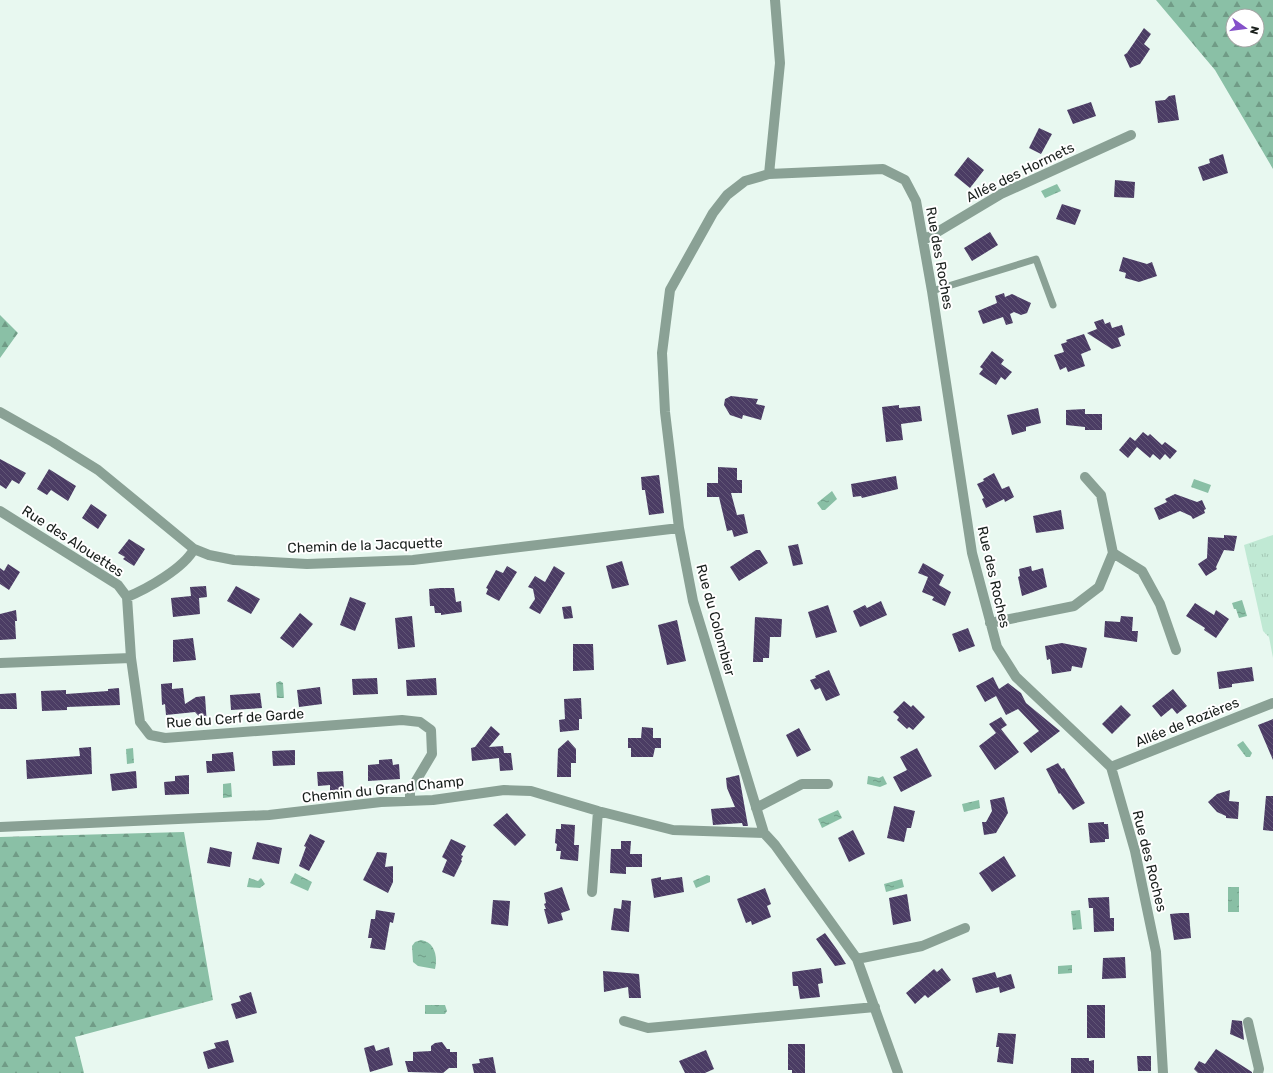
<svg xmlns="http://www.w3.org/2000/svg" width="1273" height="1073" font-family="Rubik,sans-serif">
  <style>
    .grass { fill: url(#grass-tufts) }
    .forest { fill: url(#forest-firs); fill-rule: evenodd }
    .water { fill: url(#water-ripples) }
    .building { fill: url(#building-back-hatch) }
    .lines { fill: none; stroke-linecap: round; stroke-linejoin: round }
    .lane { stroke: #8aa195; stroke-width: 7 }
    .street { stroke: #8aa195; stroke-width: 10 }
    .labels { text-anchor: middle; stroke-width: 4; stroke-linejoin: round; paint-order: stroke }
    .street-label { font-size: 14px; fill: #191f1c; stroke: #fff }
  </style>
  <defs>
    <pattern id="grass-tufts" width="24" height="20" patternUnits="userSpaceOnUse"><rect width="24" height="20" fill="#c0e9d4"/><path d="M3 7l-1-3M5 7V3M7 7l1-3M15 17l-1-3M17 17v-4M19 17l1-3" fill="none" stroke="#a4c7b5"/></pattern>
    <pattern id="forest-firs" width="22" height="20" patternUnits="userSpaceOnUse"><rect width="22" height="20" fill="#8ac0a6"/><path d="M5 1l3.5 6h-7zM16 11l3.5 6h-7z" fill="#709b86"/></pattern>
    <pattern id="water-ripples" width="26" height="14" patternUnits="userSpaceOnUse"><rect width="26" height="14" fill="#89bfa5"/><path d="M2 4q2-2 4 0t4 0M15 11q2-2 4 0t4 0" fill="none" stroke="#6f9b86"/></pattern>
    <pattern id="building-back-hatch" width="6" height="6" patternUnits="userSpaceOnUse"><rect width="6" height="6" fill="#4b3c64"/><path d="M-1 5l2 2M0 0l6 6M5-1l2 2" fill="none" stroke="#615675"/></pattern>
  </defs>
  <rect width="100%" height="100%" fill="#e8f8f0"/>
  <path class="grass" d="M1273 535V658L1269 637 1263 631 1244 545Z"/>
  <path class="forest" d="M1156 0H1273V169L1215 70ZM1233 16H1257V40H1233Z
    M0 315 18 333 0 358Z
    M184 832 213 1000 75 1037 84 1073H0V837Z"/>
  <path class="water" d="M1057 184 1061 191 1045 198 1041 191Z
    M1194 479 1211 485 1208 493 1191 487Z
    M832 491 837 499 825 510H822L817 503Z
    M1242 600 1247 616 1239 618 1236 609H1234L1232 603Z
    M280 681 283 683 284 698H277L276 683Z
    M1243 741 1252 753 1250 757H1246L1237 745Z
    M133 748 134 763 127 764 126 749Z
    M868 776 879 778 883 776 887 784 880 787 867 784Z
    M231 783 232 797 223 798V784Z
    M979 800 980 808 964 812 962 804Z
    M838 810 842 818 822 828 818 819Z
    M295 873 312 882 308 891 290 883Z
    M707 875 710 876V882L696 888 693 881Z
    M249 878 258 881 261 878 265 884 260 888 247 887Z
    M902 879 904 887 886 892 884 884Z
    M1228 887H1239V912H1228Z
    M1080 910 1082 929 1073 930 1071 911Z
    M421 940C435 942 438 957 435 969L418 966 413 962 412 946 415 942Z
    M1072 965V973L1058 974V966Z
    M425 1005H445L447 1011 445 1014H425Z"/>
  <path class="building" d="M1144 28 1151 34 1144 44 1150 49 1140 64 1130 68 1124 55 1127 53Z
    M1175 95 1179 120 1158 123 1155 101 1165 100 1169 96Z
    M1091 102 1096 116 1073 124 1067 110Z
    M1039 128 1052 134 1041 154 1029 148Z
    M1223 154 1228 173 1203 181 1198 167 1210 163 1209 159Z
    M968 157 984 170 970 188 954 175Z
    M1115 180 1135 182 1134 198 1114 197Z
    M1062 204 1081 210 1075 225 1056 219Z
    M990 232 998 245 972 261 964 248Z
    M1123 257 1147 264 1152 262 1157 276 1139 282 1125 278 1126 273 1119 271Z
    M1004 293 1005 297 1012 294 1031 303 1027 313 1021 315 1014 312 1010 314 1013 323 1006 325 1003 317 983 324 978 311 997 303 995 296Z
    M1103 319 1105 324 1110 322 1112 328 1122 325 1125 335 1118 338 1121 346 1112 349 1087 333 1097 329 1094 322Z
    M1084 334 1091 350 1081 354 1085 366 1068 372 1066 367 1060 370 1054 355 1064 352 1061 344 1067 342 1066 340Z
    M992 351 1004 360 1001 364 1012 372 1005 380 1001 377 996 385 979 374 983 369 980 367Z
    M731 396 758 399 756 404 765 406 761 420 743 415 742 419 730 415 724 405 725 399Z
    M899 405V408L920 406 922 421 901 424 903 440 886 442 882 407Z
    M1038 408 1041 423 1026 427V431L1012 435 1007 415Z
    M1085 409V414H1102V430H1085V427L1066 425V410Z
    M1143 432 1148 436 1150 434 1162 445 1165 442 1177 451 1170 459 1165 454 1160 460 1153 454 1150 458 1137 447 1128 458 1119 450 1130 437 1135 441Z
    M0 459 26 473 19 484 12 480 6 489 0 485Z
    M718 467 737 468V480H742V493H731L737 515 744 514 748 533 734 537 732 530 727 531 719 497H707V483H718Z
    M49 469 76 486 68 501 51 490 47 495 37 489Z
    M994 473 1002 489 1009 486 1014 497 1005 502 1004 499 986 508 982 499 984 498 977 484 984 481 983 479Z
    M659 475 664 513 649 515 645 490H642L641 477Z
    M896 476 898 489 862 498 861 496 853 497 851 484Z
    M1175 494 1197 502 1202 500 1206 509 1204 510 1205 513 1193 519 1191 516 1180 511 1159 520 1154 508 1167 502 1165 499Z
    M91 504 107 515 98 529 82 518Z
    M1061 510 1064 529 1036 533 1033 516Z
    M1224 535 1237 536 1234 551 1224 550 1216 567 1217 569 1206 576 1198 564 1207 558 1208 537 1224 538Z
    M129 539 145 549 134 566 123 559 125 557 118 553Z
    M798 544 803 564 793 566 788 546Z
    M756 550H760L768 563 739 581 730 567Z
    M622 561 629 585 612 589 606 566Z
    M923 563 944 575 939 585 951 592 945 606 932 600 934 597 922 592 928 577 918 573Z
    M8 564 20 572 9 590 0 584V568L4 571Z
    M507 566 517 572 499 601 486 594 488 589 486 588 496 570 503 573Z
    M554 566 565 573 540 614 529 608 535 599 533 589 528 587 535 576 545 582Z
    M1031 566 1032 571 1043 568 1047 587 1022 596 1018 577 1020 576 1019 569Z
    M206 586 207 597 199 598 200 614 173 617 171 598 191 596 190 587Z
    M236 586 260 599 251 614 227 601Z
    M440 588H454L456 602 461 601 462 612 441 615V613H435L434 606H430L429 589Z
    M350 597 366 603 355 631 340 625Z
    M881 601 887 615 860 627 853 611 865 605 867 608Z
    M1195 603 1214 615 1216 610 1229 619 1216 638 1204 630 1205 628 1186 616Z
    M828 605 837 632 816 638 808 612Z
    M571 606 573 618 564 619 562 607Z
    M16 610 17 621H15L16 639 0 640V614Z
    M300 613 313 624 293 648 280 638Z
    M412 616 415 647 398 649 395 618Z
    M1121 616 1133 617 1132 631H1138L1137 642 1104 637 1105 621 1120 622Z
    M755 617 782 619 781 637H770L769 658H763V662H753Z
    M677 620 686 661 667 665 658 625Z
    M968 628 975 646 959 652 952 634Z
    M193 638 196 660 173 662V640Z
    M1062 643 1087 648 1082 668 1072 666 1071 671 1052 674 1050 659 1047 660 1045 646Z
    M573 644H593L594 670 573 671Z
    M1252 667 1254 681 1232 684V687L1219 689 1217 672Z
    M829 670 840 695 826 701 820 688 815 690 810 680 816 678 815 676Z
    M993 677 999 689 1008 683 1021 693 1026 703 1060 731 1031 753 1023 743 1039 731 1018 709 1006 715 996 696 985 702 976 686Z
    M377 678 378 694 353 695 352 679Z
    M436 678 437 695 407 696 406 680Z
    M172 683V689L183 688 185 704 196 697 205 696 207 725 195 712 166 715 165 704 162 705 161 684Z
    M320 687 322 704 299 707 297 690Z
    M119 688 120 705 67 707V710L42 711 41 691 66 690V694L108 691V689Z
    M1173 689 1187 706 1177 714 1172 708 1161 717 1152 706Z
    M16 693 17 709H0V694Z
    M260 693 262 708 231 710 230 695Z
    M581 698 582 719H579V730L560 732 559 720 565 719 564 699Z
    M904 701 911 707 913 705 925 717 913 730 909 727 907 729 897 720 899 717 893 712Z
    M1121 705 1131 715 1112 734 1102 724Z
    M1001 717 1007 725 1001 729 1019 752 995 770 979 746 996 733 989 724Z
    M1273 719V760L1258 725Z
    M491 726 500 734 489 747 503 746 504 753H511L513 770 500 771 499 758 472 761 471 748 475 747Z
    M642 727 653 728V738H661V748H655L653 757H631V748H628V738H641Z
    M799 728 811 750 797 757 786 735Z
    M568 740 576 749V763H571V777H557L558 749Z
    M91 747 92 774 27 779 26 760 80 756 79 748Z
    M917 748 932 776 901 792 893 777 907 770 900 757Z
    M295 750V765L273 766 272 751Z
    M233 752 235 771 207 773 206 761H212V754Z
    M392 759 393 765 399 764 400 779 368 781V765L379 764V760Z
    M1058 763 1062 769 1064 768 1085 803 1073 810 1060 793 1059 794 1046 769Z
    M136 771 137 788 112 791 110 774Z
    M343 771 344 791H330V785L318 786 317 772Z
    M189 775V794L165 795 164 782 175 781V776Z
    M739 775 748 826H743L742 823 713 825 711 809 735 807 727 788 726 778Z
    M1230 790 1229 801 1239 802 1238 819 1226 818V816L1217 812 1208 802 1217 794Z
    M1266 796H1273V831L1263 830Z
    M1004 797 1008 813 996 833 984 835 982 822H986L992 811 990 800Z
    M894 806 915 811 911 828H907L904 842 887 838Z
    M507 813 526 835 515 846 493 825Z
    M1104 822V824H1108L1109 839H1105V842L1090 843 1088 823Z
    M561 824 575 825 574 845H579L578 861 560 859 561 851H556L557 844 555 843 556 829H561Z
    M853 830 865 854 849 862 838 838Z
    M310 834 325 841 309 871 299 866 306 847 304 846Z
    M451 839 466 846 461 855 463 856 461 860 462 861 454 877 442 872 447 860 442 857Z
    M621 841H631L630 854H642V867H626V874L610 873 611 849H621Z
    M257 842 282 848 279 864 252 859Z
    M210 847 232 852 230 867 207 863Z
    M377 852 387 853 385 867 393 866V882L388 893 363 880Z
    M1004 856 1016 876 992 892 979 873Z
    M661 877V880L682 877 684 892 654 898 651 879Z
    M562 887 570 910 561 913 563 920 548 924 544 909H546L544 904 546 903 544 893Z
    M765 888 771 904 767 906 771 917 752 925 751 921 746 923 737 899Z
    M907 894 911 921 893 925 889 898Z
    M1109 897 1110 918H1114V931L1094 932 1093 908H1089L1088 898Z
    M493 900 510 901 508 926 491 924Z
    M622 900 631 901 629 932 611 930 614 908 621 909Z
    M376 910 395 913 393 923 390 922 385 950 370 948 372 938H368L371 919H375Z
    M1181 913H1189L1191 938 1174 940 1170 914Z
    M825 933 838 951 846 964 835 966 816 939Z
    M1125 957 1126 978 1102 979 1103 958Z
    M821 968 823 983 818 984 820 997 800 999 798 986H793L792 972Z
    M942 968 951 980 928 998 925 995 915 1004 906 993 934 969 937 972Z
    M603 971 639 974 641 998H629L628 987 604 992Z
    M995 972 997 978 1011 974 1015 988 1000 993 999 987 976 993 972 978Z
    M251 992 257 1013 236 1019 231 1004 241 1001 239 996Z
    M1087 1005H1105V1038H1087Z
    M1232 1020 1242 1021 1244 1040 1230 1034Z
    M998 1033 1016 1034 1013 1064 997 1062 999 1047H996Z
    M228 1040 234 1062 208 1069 203 1052 216 1048 214 1043Z
    M442 1042 447 1049H450V1052H457V1068H449L443 1073 408 1072 405 1061H413V1052L431 1051V1046L435 1043Z
    M788 1044H805V1073H792V1070H788Z
    M374 1045 376 1051 389 1047 393 1065 370 1072 364 1048Z
    M1216 1049 1252 1072V1073H1198L1194 1069 1199 1061 1205 1064Z
    M706 1050 714 1069 705 1073H685L679 1061Z
    M1137 1056H1151V1071H1138Z
    M493 1057 496 1073H474L472 1064 480 1063 479 1059Z
    M1071 1058H1089V1061L1094 1060V1073H1071Z"/>
  <g class="lines">
    <path class="lane" d="M932 291 1036 259 1053 305"/>
    <path class="street" d="M769 174 780 63 775 0
      M924 240 1001 194 1131 135
      M0 412 53 442 98 470 194 549 209 555 234 560 307 564 413 560 679 528
      M0 511 118 585 127 597
      M1113 553 1142 571 1160 604 1176 650
      M990 623 1074 606 1099 587 1113 553 1101 495 1085 477
      M131 658 127 597C147 589 184 568 194 549
      M0 663 131 658 140 722 150 735 165 738 402 720 420 722 431 730 432 754 410 791V801
      M1111 767 1273 703
      M756 808 802 784H828
      M0 827 269 815 381 802 433 800 504 790 531 791 598 811 673 830 764 833
      M592 892 598 811
      M857 959 922 946 965 928
      M624 1021 648 1028 875 1007
      M1248 1022 1259 1069 1258 1073
      M898 1073 857 959 775 845 764 833 693 601 679 528 665 412 662 353 670 290 713 213 727 195 745 181 769 174 883 169 905 180 916 201 932 291 972 553 997 647 1016 677 1111 767 1135 851 1156 952 1163 1073"/>
  </g>
  <g class="labels">
    <g class="street-label">
      <text transform="translate(1020 172) rotate(-26)" y="5">Allée des Hormets</text>
      <text transform="translate(940 258) rotate(80)" y="5">Rue des Roches</text>
      <text transform="translate(73 541) rotate(33)" y="5">Rue des Alouettes</text>
      <text transform="translate(365 545) rotate(-2)" y="5">Chemin de la Jacquette</text>
      <text transform="translate(994 577) rotate(77)" y="5">Rue des Roches</text>
      <text transform="translate(716 620) rotate(75)" y="5">Rue du Colombier</text>
      <text transform="translate(235 718) rotate(-4)" y="5">Rue du Cerf de Garde</text>
      <text transform="translate(1187 722) rotate(-22)" y="5">Allée de Rozières</text>
      <text transform="translate(383 789) rotate(-6)" y="5">Chemin du Grand Champ</text>
      <text transform="translate(1150 861) rotate(76)" y="5">Rue des Roches</text>
    </g>
  </g>
  <g transform="translate(1245 28) rotate(104)"><circle r="19" fill="#ffffff" stroke="#a3a5a4"/>
  <path d="M0-3L7 15L0 10L-7 15Z" fill="#8551c9"/>
  <text y="-6" font-size="11" font-weight="bold" text-anchor="middle" fill="#191f1c">N</text>
  </g>
</svg>
